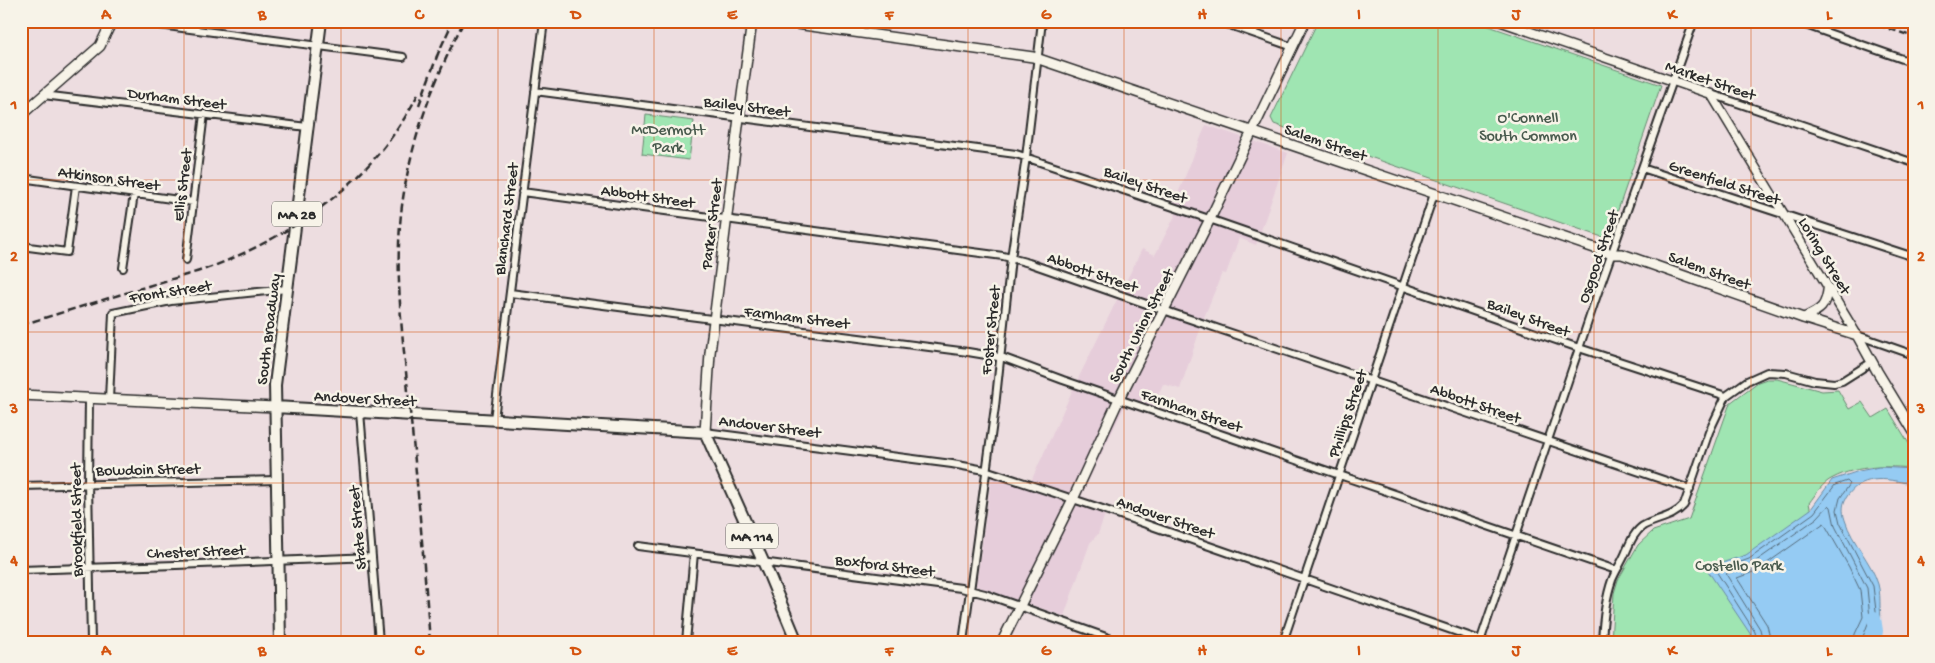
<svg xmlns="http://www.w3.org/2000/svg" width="1935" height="663" font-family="'Gochi Hand',sans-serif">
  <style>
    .built { fill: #e6cdda }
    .green { fill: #9fe5b2; stroke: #65886e }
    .water { fill: #95cbf3; stroke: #6b8ba3 }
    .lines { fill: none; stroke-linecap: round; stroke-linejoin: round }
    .shore { stroke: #556b7b; stroke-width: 1 }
    .river { stroke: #95cbf3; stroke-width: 14 }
    .minor-casing { stroke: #2b2b2b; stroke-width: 10 }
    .tertiary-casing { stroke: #2b2b2b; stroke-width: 11 }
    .secondary-casing { stroke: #2b2b2b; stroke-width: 12 }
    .primary-casing { stroke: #2b2b2b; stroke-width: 14 }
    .minor { stroke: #f7f3e8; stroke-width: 6 }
    .tertiary { stroke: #f7f3e8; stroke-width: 8 }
    .secondary { stroke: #f7f3e8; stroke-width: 9 }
    .primary { stroke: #f7f3e8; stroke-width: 10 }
    .rail { stroke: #2b2b2b; stroke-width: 2.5; stroke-dasharray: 8 4; stroke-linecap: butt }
    .grid { fill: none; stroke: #d5540f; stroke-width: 1; stroke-opacity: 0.55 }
    .labels { text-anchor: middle; stroke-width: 5; stroke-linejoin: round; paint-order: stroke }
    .shield { fill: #f7f3e8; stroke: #686764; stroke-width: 1 }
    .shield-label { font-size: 15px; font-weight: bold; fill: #2b2b2b }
    .street-label { font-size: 16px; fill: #2b2b2b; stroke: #f7f3e8 }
    .park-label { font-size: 16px; fill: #485a4d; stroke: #f7f3e8 }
    .neatline { fill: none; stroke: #d5540f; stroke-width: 2 }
    .grid-label { font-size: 16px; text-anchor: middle; font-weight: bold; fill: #d5540f }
  </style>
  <rect width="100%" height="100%" fill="#eddde0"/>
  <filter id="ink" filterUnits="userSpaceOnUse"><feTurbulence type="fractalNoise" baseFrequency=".02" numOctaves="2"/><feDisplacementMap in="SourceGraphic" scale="10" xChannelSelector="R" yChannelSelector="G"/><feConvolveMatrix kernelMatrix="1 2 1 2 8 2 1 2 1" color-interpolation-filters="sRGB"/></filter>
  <g filter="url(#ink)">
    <path class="built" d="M1206 125 1288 153 1256 245 1239 238 1226 274 1222 273 1205 315 1180 389 1163 384 1153 407 1129 397 1081 496 1108 506 1098 534 1090 543 1064 616 976 586 992 475 1028 488 1073 389 1142 249 1155 255 1179 208 1173 206Z"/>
    <path class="green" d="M1318 21H1474L1661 85 1608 239 1274 124 1271 118Z
      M646 115 694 121 689 160 642 154Z
      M1767 379H1777L1822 391 1838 390 1849 409 1862 402 1873 418 1888 409 1914 452V468C1887 466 1858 465 1833 478 1822 483 1816 494 1809 503L1812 518 1758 629 1743 642H1611L1614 593 1618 580 1638 545 1653 531 1689 519 1730 403 1758 382Z"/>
    <path class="water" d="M1879 467 1914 469V485C1890 479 1864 473 1848 495 1842 503 1842 511 1845 520 1852 543 1871 561 1878 584 1880 591 1880 600 1880 607 1882 619 1880 633 1870 642H1752L1751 635 1708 571 1712 566 1746 555 1811 509 1832 480 1859 471Z"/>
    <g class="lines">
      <path class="shore" d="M1757 642 1755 632 1716 571 1749 559 1814 513 1835 485 1847 481 1850 484 1840 498 1837 510 1840 523 1873 586 1877 619 1868 642
        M1763 642 1760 629 1726 574 1752 564 1817 518 1829 505 1831 507 1835 526 1867 588 1870 618 1861 642
        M1771 642 1767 625 1737 578 1756 571 1824 523 1849 567 1860 590 1863 617 1855 634 1854 642"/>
      <path class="river" d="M1874 642 1876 631 1874 618"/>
      <defs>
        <path id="minor" d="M129 21 403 57
          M1218 21 1293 47
          M1794 21 1914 63
          M535 91 1016 154 1221 223 1579 348 1726 396
          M1711 94 1914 163
          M43 95 307 127
          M1642 168 1914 257
          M21 178 193 202
          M522 192 1003 256 1029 263 1175 314 1690 489
          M21 246 67 252 76 186
          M186 260 204 114
          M123 268 134 194
          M510 293 968 352 1004 358 1063 380 1616 570
          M1857 335 1914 355
          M89 398 88 483 91 642
          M109 399 113 313 171 301 287 289
          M360 412 379 642
          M494 419 544 21
          M705 432 952 464 985 470 1094 506 1486 642
          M21 486 276 480
          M638 546 961 588 985 594 1120 642
          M21 570 176 565 372 557
          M686 642 694 553
          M963 642 995 407 1011 258 1026 157 1042 21
          M1283 642 1434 194
          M1480 642 1597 295 1694 21
          M1602 642C1603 621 1605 600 1612 580 1616 570 1622 562 1626 552 1630 543 1634 532 1643 526 1657 518 1673 518 1684 505L1709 432 1726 396 1747 381 1767 372 1786 373 1815 381 1834 383 1842 381 1872 362"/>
        <path id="tertiary" d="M1499 21 1711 94 1857 335
          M1803 318C1821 310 1826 307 1828 287"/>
        <path id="secondary" d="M775 21 1033 57 1612 254H1622L1803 318 1857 335 1877 371 1914 432
          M21 115 100 46 112 21
          M21 395 275 407
          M705 432 710 353 739 118 752 21
          M1002 642 1073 499 1119 399 1210 219 1305 21"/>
        <path id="primary" d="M275 407 705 432 770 577 797 642
          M280 642 275 385 321 21"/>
      </defs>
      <use href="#minor" class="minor-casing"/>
      <use href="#tertiary" class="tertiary-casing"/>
      <use href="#secondary" class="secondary-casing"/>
      <use href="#primary" class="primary-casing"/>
      <use href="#minor" class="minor"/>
      <use href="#tertiary" class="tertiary"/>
      <use href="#secondary" class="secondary"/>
      <use href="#primary" class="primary"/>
      <path class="rail" d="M1866 21 1914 37
        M436 58 453 21
        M419 105 439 51
        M21 325C64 312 106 299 148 286 170 279 193 274 214 266 299 232 376 178 418 94
        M430 642C424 565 418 488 410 411 403 339 392 264 404 192 414 131 436 76 464 21"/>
    </g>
  </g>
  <path class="grid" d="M184 21V642M341 21V642M498 21V642M654 21V642M811 21V642M968 21V642M1124 21V642M1281 21V642M1438 21V642M1594 21V642M1751 21V642M21 180H1914M21 332H1914M21 483H1914"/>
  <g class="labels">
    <g class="shield">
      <rect x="272" y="201.5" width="50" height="25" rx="4"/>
      <rect x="726" y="523.5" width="52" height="25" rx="4"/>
    </g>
    <g class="shield-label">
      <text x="297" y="219">MA 28</text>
      <text x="752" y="541">MA 114</text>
    </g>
    <g class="street-label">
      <text transform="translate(1711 79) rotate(19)" y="6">Market Street</text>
      <text transform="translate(177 97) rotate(7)" y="6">Durham Street</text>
      <text transform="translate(747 105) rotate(7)" y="6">Bailey Street</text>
      <text transform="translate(1326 141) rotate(19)" y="6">Salem Street</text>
      <text transform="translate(109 177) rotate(8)" y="6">Atkinson Street</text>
      <text transform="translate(1725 181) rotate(18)" y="6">Greenfield Street</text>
      <text transform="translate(1146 183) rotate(19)" y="6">Bailey Street</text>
      <text transform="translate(181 185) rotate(-83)" y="6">Ellis Street</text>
      <text transform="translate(648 195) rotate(8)" y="6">Abbott Street</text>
      <text transform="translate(505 219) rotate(-83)" y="6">Blanchard Street</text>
      <text transform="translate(710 224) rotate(-83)" y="6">Parker Street</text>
      <text transform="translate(1826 255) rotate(59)" y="6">Loring Street</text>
      <text transform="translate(1597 256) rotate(-71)" y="6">Osgood Street</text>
      <text transform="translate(1710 269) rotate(20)" y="6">Salem Street</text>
      <text transform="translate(1093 271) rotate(19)" y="6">Abbott Street</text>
      <text transform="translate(170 290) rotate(-9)" y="6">Front Street</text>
      <text transform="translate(797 316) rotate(7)" y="6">Farnham Street</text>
      <text transform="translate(1529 316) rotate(20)" y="6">Bailey Street</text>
      <text transform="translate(1140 325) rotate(-63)" y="6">South Union Street</text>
      <text transform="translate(267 329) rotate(-83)" y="6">South Broadway</text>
      <text transform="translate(989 330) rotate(-84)" y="6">Foster Street</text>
      <text transform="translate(365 397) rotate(3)" y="6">Andover Street</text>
      <text transform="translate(1476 402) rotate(19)" y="6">Abbott Street</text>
      <text transform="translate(1192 409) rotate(19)" y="6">Farnham Street</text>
      <text transform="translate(1346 413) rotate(-71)" y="6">Phillips Street</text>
      <text transform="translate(770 425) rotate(7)" y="6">Andover Street</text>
      <text transform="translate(148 468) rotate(-1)" y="6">Bowdoin Street</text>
      <text transform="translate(1166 516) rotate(19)" y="6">Andover Street</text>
      <text transform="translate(75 520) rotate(-91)" y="6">Brookfield Street</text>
      <text transform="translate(356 528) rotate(-95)" y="6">State Street</text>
      <text transform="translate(196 550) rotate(-2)" y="6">Chester Street</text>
      <text transform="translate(885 564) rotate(7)" y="6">Boxford Street</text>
    </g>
    <g class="park-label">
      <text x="1528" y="122">O'Connell<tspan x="1528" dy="18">South Common</tspan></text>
      <text x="668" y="134">McDermott<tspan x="668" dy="18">Park</tspan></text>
      <text x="1739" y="570">Costello Park</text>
    </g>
  </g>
  <rect width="1935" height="663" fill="none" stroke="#f7f3e8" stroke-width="55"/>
  <rect x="28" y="28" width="1880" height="608" class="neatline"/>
  <g class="grid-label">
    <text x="106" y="19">A</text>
    <text x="262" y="19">B</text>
    <text x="419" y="19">C</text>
    <text x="576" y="19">D</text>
    <text x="732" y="19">E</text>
    <text x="889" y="19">F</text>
    <text x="1046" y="19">G</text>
    <text x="1202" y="19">H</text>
    <text x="1359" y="19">I</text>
    <text x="1516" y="19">J</text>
    <text x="1672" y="19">K</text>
    <text x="1829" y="19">L</text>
    <text x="14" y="109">1</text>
    <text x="1921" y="109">1</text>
    <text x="14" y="261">2</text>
    <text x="1921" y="261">2</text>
    <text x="14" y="413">3</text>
    <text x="1921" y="413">3</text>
    <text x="14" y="565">4</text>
    <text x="1921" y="565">4</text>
    <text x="106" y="655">A</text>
    <text x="262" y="655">B</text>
    <text x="419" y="655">C</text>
    <text x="576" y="655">D</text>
    <text x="732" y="655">E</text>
    <text x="889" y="655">F</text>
    <text x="1046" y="655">G</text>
    <text x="1202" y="655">H</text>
    <text x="1359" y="655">I</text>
    <text x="1516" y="655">J</text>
    <text x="1672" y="655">K</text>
    <text x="1829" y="655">L</text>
  </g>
</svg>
